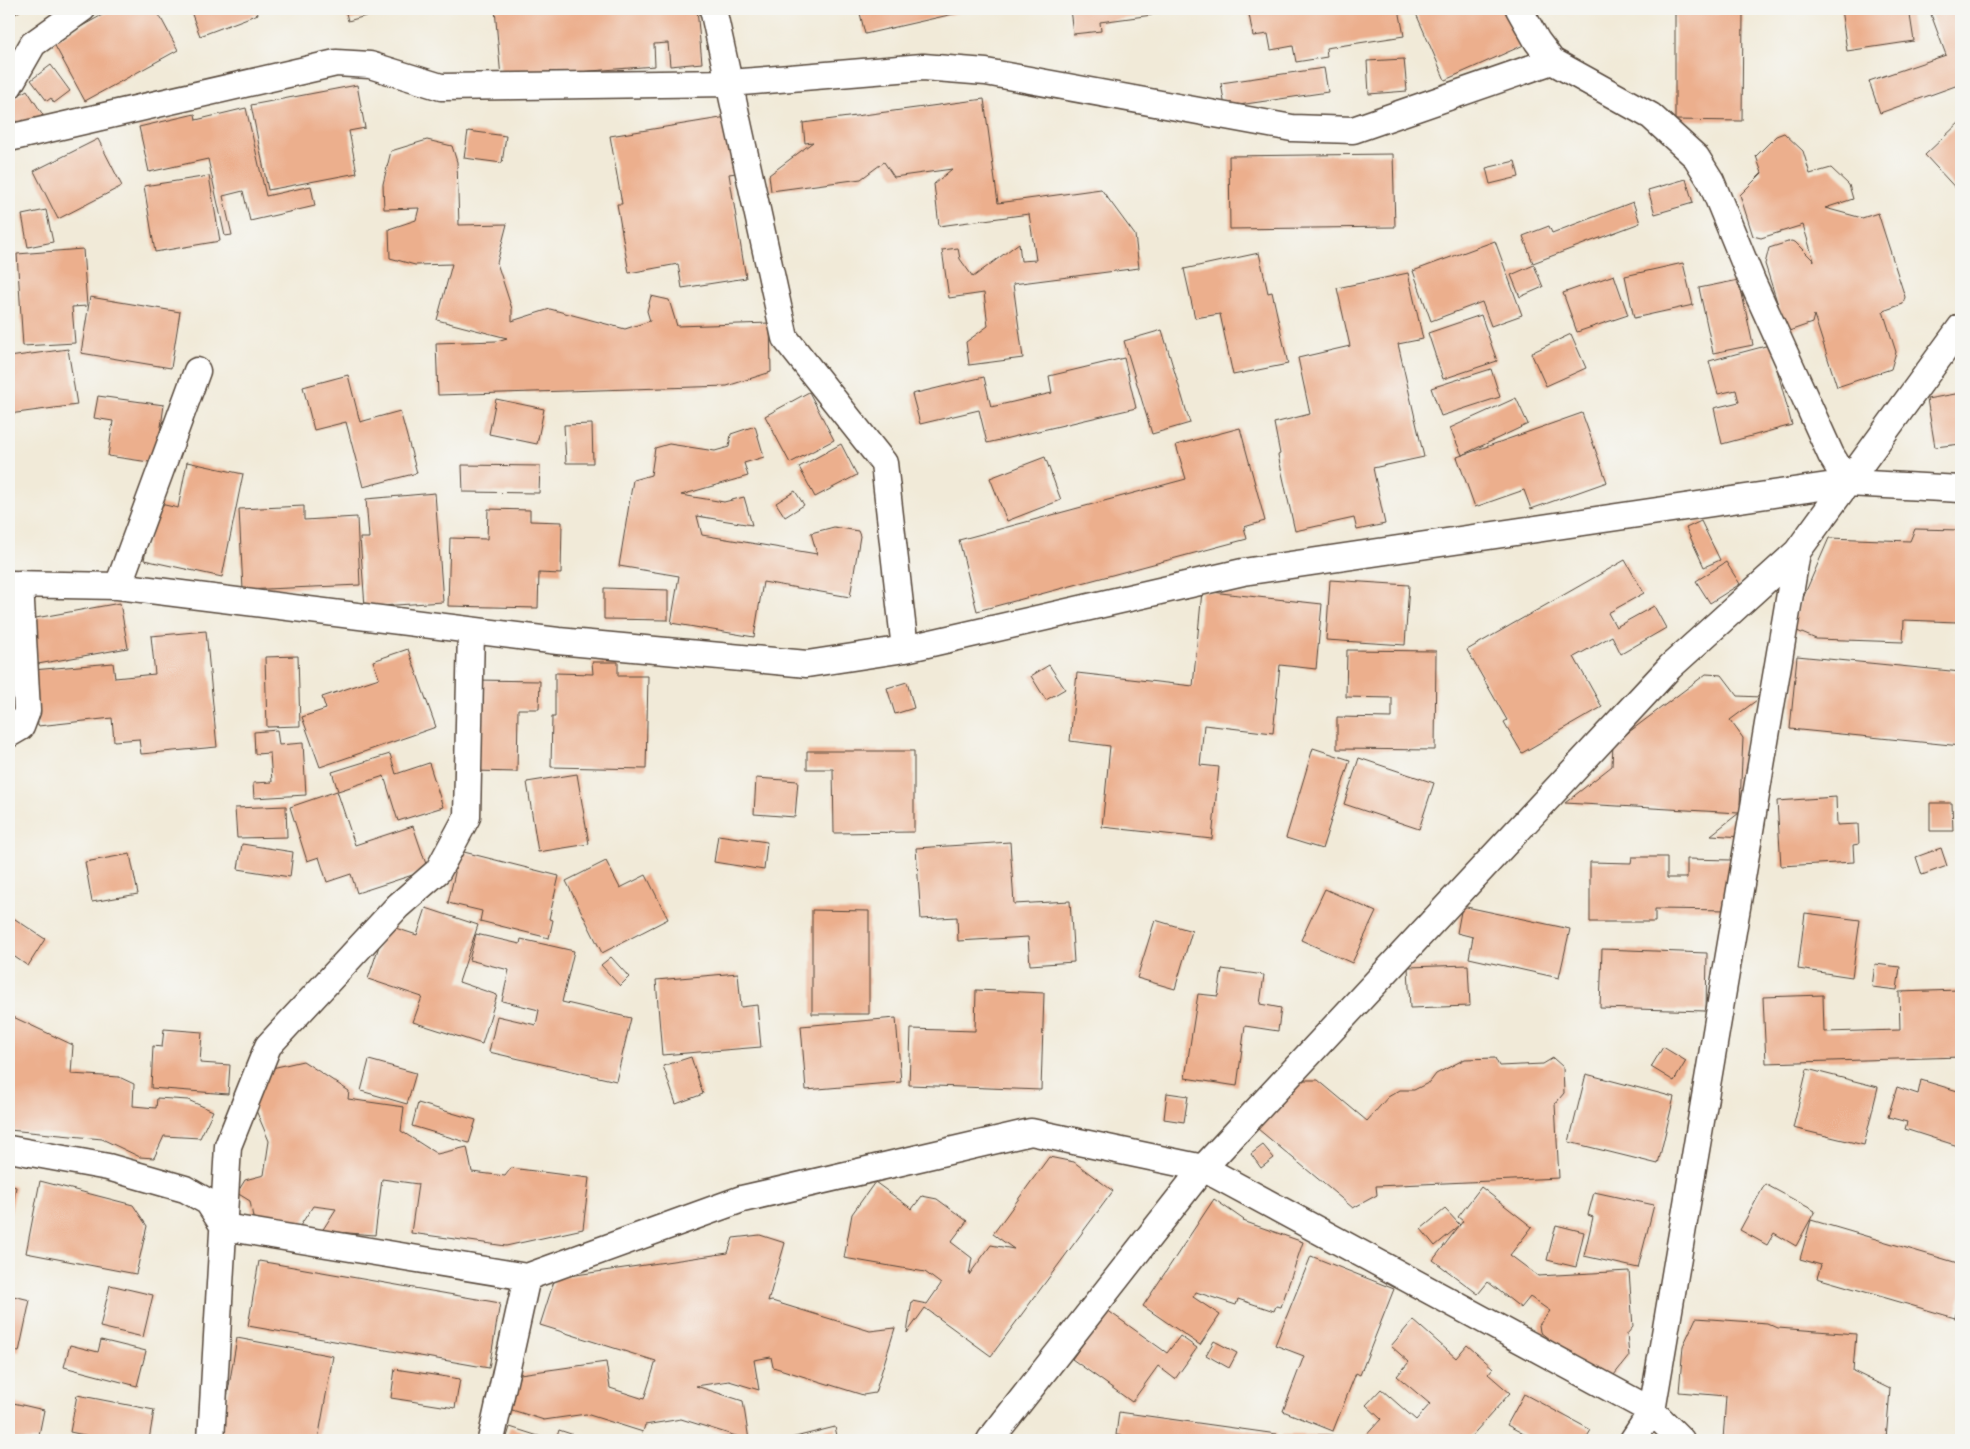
<svg xmlns="http://www.w3.org/2000/svg" width="1970" height="1449" font-family="'Patrick Hand',sans-serif">
  <style>
    .building { fill: #ecaf8d }
    .lines { fill: none; stroke-linecap: round; stroke-linejoin: round }
    .minor-casing { stroke: #56473a; stroke-width: 29 }
    .minor { stroke: #fff; stroke-width: 26 }
  </style>
  <rect width="100%" height="100%" fill="#f6f6f2"/>
  <filter id="ink" filterUnits="userSpaceOnUse"><feTurbulence type="fractalNoise" baseFrequency=".02" numOctaves="2"/><feDisplacementMap in="SourceGraphic" scale="10" xChannelSelector="R" yChannelSelector="G"/><feConvolveMatrix kernelMatrix="1 2 1 2 8 2 1 2 1" color-interpolation-filters="sRGB"/></filter>
  <filter id="wash" filterUnits="userSpaceOnUse"><feTurbulence type="fractalNoise" baseFrequency=".0096" numOctaves="4" result="noise"/><feDisplacementMap in="SourceGraphic" scale="20" xChannelSelector="R" yChannelSelector="G"/><feGaussianBlur stdDeviation="1.12" result="paint"/><feColorMatrix in="noise" values="0 0 0 0 0 0 0 0 0 0 0 0 0 0 0 0 0 1.4 0 .05"/><feComposite in="paint" operator="in"/></filter>
  <g filter="url(#wash)">
    <rect width="100%" height="100%" fill="#f1ead8"/>
    <g id="blocks">
      <path class="building" d="M9 9H23L9 18Z
        M113 9H156L178 50 85 101 53 42Z
        M190 9H256L258 14 200 36Z
        M345 9H379L380 12 348 21Z
        M381 9H403L382 15Z
        M495 9H697L702 63 670 66 668 43 654 44 655 66 501 78Z
        M859 9H971V10L865 34Z
        M1070 9H1151L1152 15 1100 22 1101 31 1073 34Z
        M1248 9H1399L1404 36 1326 48 1327 57 1296 62 1293 46 1271 50 1268 34 1253 36Z
        M1414 9H1510L1526 44 1445 80Z
        M1523 9H1556V10L1525 16Z
        M1841 9H1909L1914 41 1847 51Z
        M1929 9H1961V84L1880 113 1869 81 1946 55Z
        M1675 13H1743L1742 121 1675 120Z
        M1404 59 1407 91 1369 94 1367 61Z
        M51 65 70 91 54 103 51 98 47 101 31 80Z
        M1324 68 1328 92 1225 107 1221 83Z
        M357 85 365 128 349 131 357 173 268 190 251 105Z
        M27 90 43 115 20 129 9 110V101Z
        M984 99 998 203 1101 189 1135 235 1139 268 1013 284 1023 358 969 365 966 342 988 326 984 293 949 298 942 250 958 248 960 259 973 277 1019 243 1021 261 1036 260 1029 214 939 226 934 184 952 169 894 177 884 162 861 179 771 191 769 175 813 142 805 143 803 123Z
        M246 108 266 196 311 186 315 206 250 221 243 191 223 196 232 235 225 236 208 159 149 172 139 127 195 114 196 120Z
        M733 116 743 172 729 174 746 278 682 288 678 264 629 273 617 204H622L610 136Z
        M1961 121V194L1925 155Z
        M468 131 506 136 502 163 464 158Z
        M1784 133 1803 151 1810 174 1831 168 1849 185 1853 199 1825 208 1862 218 1878 213 1905 297 1903 304 1883 311 1896 352 1891 369 1837 387 1814 315 1812 323 1789 331 1786 330 1765 264 1769 248 1791 241 1795 242 1814 261 1803 225 1761 238 1753 236 1740 195 1762 173 1756 156 1776 136Z
        M98 139 122 186 58 219 34 171Z
        M427 140 452 146 457 162 459 225 507 224 497 263 512 309V321L550 309 625 329 650 321 647 311 651 296 669 300 677 326 770 323 771 372 727 386 438 395 436 343 497 341 507 338 437 320 452 264 415 265 390 258 389 229 416 220 419 208 384 209 383 184 391 151Z
        M1393 154 1395 227 1230 229 1229 156Z
        M1515 161 1519 177 1490 184 1486 168Z
        M209 176 220 241 155 252 144 186Z
        M1686 179 1693 203 1655 214 1648 190Z
        M1633 202 1640 223 1533 263 1523 236 1549 226 1552 233Z
        M46 210 53 242 28 247 22 215Z
        M1495 241 1522 315 1491 326 1482 302 1431 321 1413 271Z
        M83 249 87 306 72 307 75 343 23 346 17 254Z
        M1259 253 1268 293 1272 292 1288 364 1233 375 1220 314 1195 318 1184 269Z
        M1683 263 1693 305 1634 318 1625 276Z
        M1534 265 1543 287 1520 297 1511 275Z
        M1408 273 1423 339 1398 344 1424 457 1373 468 1385 524 1357 530 1354 518 1295 531 1278 455 1280 454 1274 423 1310 414 1298 358 1350 346 1337 288Z
        M1614 275 1628 315 1577 332 1563 293Z
        M1739 280 1753 345 1713 353 1699 288Z
        M90 297 180 312 171 368 81 353Z
        M1481 315 1497 361 1443 379 1428 333Z
        M1162 330 1190 423 1152 434 1124 341Z
        M1571 334 1586 368 1546 386 1531 353Z
        M1777 343 1774 358 1792 425 1722 444 1714 408 1739 402 1736 390 1718 394 1709 361Z
        M68 349 77 405 9 414V357Z
        M1124 358 1136 408 987 443 979 410 920 424 912 394 984 377 991 407 1052 393 1049 376Z
        M1491 369 1500 397 1441 416 1431 388Z
        M348 375 360 422 400 411 417 473 363 487 346 422 314 430 303 387Z
        M809 392 834 440 790 463 765 416Z
        M1961 393V444L1935 447 1927 399Z
        M98 396 164 405 156 463 108 456 113 421 94 418Z
        M1516 398 1528 424 1462 455 1450 428Z
        M496 399 544 409 537 444 489 434Z
        M1582 413 1607 482 1531 509 1524 490 1475 507 1457 457Z
        M592 424 593 463H566L564 425Z
        M755 426 764 457 744 463 748 476 681 495 724 502 744 497 752 525 697 516 702 535 817 554 811 533 834 527 858 531 860 536 850 597 763 582 754 637 671 623 679 576 619 566 633 480 651 475 655 448 669 444 715 451 729 447 731 434Z
        M1240 428 1265 521 1244 527 1247 539 977 611 959 540 1186 479 1176 445Z
        M841 444 857 475 815 497 799 467Z
        M1045 457 1061 500 1007 521 990 478Z
        M187 462 243 474 222 577 144 560 156 503 178 508Z
        M462 465 540 466 539 493 463 492Z
        M795 491 804 505 785 517 776 503Z
        M435 493 443 602 365 607 360 538H369L366 499Z
        M304 506V520L357 517 360 585 243 590 239 509Z
        M488 509 530 510V521L562 522 561 574 539 573 538 608 448 606 450 538 487 539Z
        M1701 521 1720 560 1704 567 1686 528Z
        M1915 529 1961 530V594H1958L1957 622 1904 620 1903 642 1816 639 1790 628 1829 538 1910 541Z
        M1625 560 1644 593 1608 613 1616 627 1654 606 1666 628 1621 654 1612 636 1574 657 1602 707 1522 753 1504 722 1507 720 1467 650Z
        M1726 562 1740 584 1710 603 1696 581Z
        M1330 580 1409 585 1405 645 1326 640Z
        M604 588 668 590V620L604 619Z
        M1202 591 1322 604 1316 669 1280 665 1273 733 1204 725 1200 765 1219 767 1212 839 1102 827 1110 746 1070 741 1077 673 1193 686Z
        M120 603 128 648 38 664 30 619Z
        M206 631 217 747 141 754 139 739 114 741 112 718 38 726 33 670 113 663 115 678 155 674 151 636Z
        M408 649 436 727 320 767 302 717 326 709 322 697 379 678 373 661Z
        M1347 650 1436 651 1435 750 1337 749V717L1392 718V698L1346 697Z
        M298 656 300 726 267 727 265 657Z
        M1797 656 1961 672V746L1790 729Z
        M592 662H618V676H648L646 769 551 767 552 717H555V673L593 674Z
        M1049 665 1065 689 1046 700 1031 676Z
        M1706 674 1722 675 1738 696 1761 697 1730 720 1743 738 1740 804 1744 810 1743 837 1711 835 1739 813 1565 803 1612 766 1613 744Z
        M476 680 540 681 539 709H518L517 772 475 771Z
        M907 682 914 708 895 714 887 688Z
        M277 730 279 745 303 743 306 795 254 798 253 783 272 782 270 753 255 754 254 732Z
        M1313 748 1350 760 1322 849 1286 838Z
        M807 751H914V832L834 833 833 769H807Z
        M390 754 396 774 429 763 443 807 398 821 384 776 338 791 332 772Z
        M1359 758 1434 783 1419 829 1344 804Z
        M577 774 589 844 538 852 527 782Z
        M756 778 798 781 795 817 754 814Z
        M337 791 355 845 413 826 428 870 357 893 351 874 327 882 319 857 307 861 290 807Z
        M1836 797 1837 825 1858 824 1859 844 1853 845 1854 862 1781 866 1777 801Z
        M1930 803H1952L1953 831H1930Z
        M286 806 287 837 237 838 235 808Z
        M718 835 767 842 764 870 714 862Z
        M1010 842 1014 904 1070 901 1074 962 1030 965 1028 937 958 941 957 917 921 919 916 848Z
        M242 844 293 852 290 877 238 869Z
        M1941 848 1947 866 1922 875 1916 857Z
        M460 851 559 876 549 919 553 920 549 938 480 921 482 911 448 903Z
        M130 854 138 894 92 902 85 862Z
        M1632 857H1667V878H1687V859L1731 860V910L1655 909V922H1590V862L1631 863Z
        M606 861 620 888 646 875 668 919 602 953 566 881Z
        M1325 889 1376 912 1352 963 1301 940Z
        M1462 906 1570 929 1559 978 1469 958 1473 937 1457 933Z
        M426 908 478 925 459 982 497 995 482 1044 413 1022 422 997 368 979 386 925 417 935Z
        M812 910 869 911V1014H812Z
        M1805 913 1860 920 1852 977 1798 969Z
        M9 915 45 939 28 966 9 953Z
        M1155 920 1192 931 1175 989 1137 978Z
        M476 934 520 944 521 939 574 951 562 1002 631 1018 616 1081 489 1052 497 1016 536 1025 539 1010 502 1001 509 970 469 960Z
        M1602 949 1707 953 1706 1011 1600 1008Z
        M611 957 629 977 620 986 601 965Z
        M1875 964 1900 967 1897 990 1872 987Z
        M1468 965 1470 1006 1410 1008 1408 967Z
        M1222 969 1264 975 1260 1004 1281 1008 1278 1031 1245 1026 1237 1086 1185 1078 1198 994 1218 996Z
        M738 973 741 1007 757 1005 761 1047 662 1055 656 980Z
        M976 990 1044 993 1041 1090 909 1085 911 1029 975 1031Z
        M1959 990 1961 1057 1766 1063 1763 997 1823 995 1824 1032 1900 1030 1899 992Z
        M9 1015 73 1045 71 1074 119 1077 134 1084 133 1106 156 1108 157 1098 188 1100 213 1111 200 1138 164 1136 154 1158 140 1157 102 1139 9 1130Z
        M896 1018 901 1082 806 1090 801 1026Z
        M164 1029 202 1032 200 1063 230 1065 228 1094 151 1088 153 1046 162 1047Z
        M1663 1047 1686 1061 1674 1081 1651 1067Z
        M691 1057 703 1094 676 1104 663 1066Z
        M1495 1058 1499 1066 1543 1064 1553 1058 1563 1067 1564 1093 1555 1104 1559 1178 1376 1186 1377 1195 1353 1208 1258 1129 1298 1080H1318L1367 1121 1388 1097 1400 1090H1414L1430 1082 1436 1074 1465 1059Z
        M369 1060 416 1073 407 1104 361 1091Z
        M303 1061 349 1091 348 1099 404 1107 401 1131 437 1154 467 1147 472 1172 505 1176 511 1168 589 1178 583 1229 506 1246 411 1233 418 1184 382 1179 375 1235 322 1231 336 1209 313 1206 298 1229 254 1223 250 1201 237 1193 245 1180 264 1175 269 1141 252 1101 272 1068Z
        M1807 1069 1878 1087 1864 1145 1793 1128Z
        M1586 1074 1674 1097 1658 1164 1569 1142Z
        M1921 1080 1961 1092V1147L1905 1129 1907 1122 1888 1117 1897 1087 1918 1094Z
        M1167 1093 1188 1096 1184 1122 1164 1119Z
        M418 1103 476 1120 469 1143 412 1126Z
        M1263 1145 1274 1158 1261 1168 1251 1154Z
        M1049 1157 1074 1162 1113 1191 991 1356 925 1308 907 1333 912 1301 927 1304 941 1284 925 1272 844 1258 852 1214 875 1182 912 1209 922 1196 937 1199 967 1221 951 1242 972 1258 969 1275 991 1245 1014 1249 993 1234Z
        M40 1181 133 1205 147 1226 136 1274 26 1253Z
        M1765 1184 1815 1211 1796 1246 1774 1233 1767 1245 1740 1230Z
        M9 1185 16 1187 10 1216H9Z
        M1481 1187 1532 1227 1510 1255 1538 1276 1629 1271 1633 1327 1627 1334 1629 1356 1614 1375 1597 1377 1540 1332 1539 1325 1550 1311 1530 1297 1521 1308 1488 1282 1478 1294 1433 1260 1463 1221 1458 1217Z
        M1594 1192 1654 1205 1638 1268 1584 1256 1593 1217 1588 1215Z
        M1214 1199 1244 1220 1243 1221 1303 1242 1281 1307 1276 1306 1274 1311 1238 1299 1236 1305 1196 1292 1193 1297 1220 1315 1200 1345 1143 1306Z
        M1445 1209 1460 1225 1435 1246 1421 1229Z
        M1811 1220 1961 1264V1296L1955 1318 1817 1278 1821 1265 1800 1259Z
        M1556 1225 1584 1232 1576 1267 1547 1260Z
        M760 1235 785 1243 768 1302 772 1301 870 1331 895 1328 875 1393 863 1395 773 1367 771 1357 754 1360 759 1390 729 1381 696 1386 743 1401 749 1440 681 1419 645 1425 643 1432 586 1414 544 1420 509 1409 520 1374 606 1362 610 1388 644 1399 656 1361 540 1325 555 1278 728 1253 733 1238Z
        M1311 1256 1394 1289 1360 1375 1356 1373 1333 1431 1283 1411 1304 1356 1275 1345Z
        M259 1261 500 1303 489 1368 248 1326Z
        M110 1285 153 1295 143 1337 100 1327Z
        M9 1295 30 1300 19 1352 9 1350Z
        M1107 1310 1167 1353 1180 1336 1197 1348 1175 1379 1158 1366 1132 1402 1072 1359Z
        M1696 1318 1767 1323 1778 1328 1856 1334 1853 1371 1890 1389 1886 1440H1723L1726 1396 1679 1392 1683 1346Z
        M1413 1320 1456 1358 1467 1345 1493 1368 1488 1374 1510 1393 1468 1440H1362L1381 1419 1366 1405 1381 1389 1416 1420 1430 1404 1397 1376 1409 1362 1391 1346Z
        M237 1338 333 1356 318 1440H220Z
        M101 1340 146 1351 137 1386 64 1367 70 1345 98 1352Z
        M1214 1341 1237 1353 1229 1368 1206 1355Z
        M395 1369 460 1379 455 1408 391 1398Z
        M1524 1394 1591 1430 1585 1440H1535L1507 1425Z
        M77 1395 154 1410 149 1440H88L89 1436 70 1432Z
        M9 1402 44 1410 38 1440H9Z
        M1119 1412 1277 1434 1276 1440H1152L1116 1435Z
        M510 1427 551 1440H506Z
        M835 1427 838 1440H783Z
        M559 1430 589 1440H556Z
        M1281 1435H1332V1440H1281Z
        M730 1437V1440H688V1439Z"/>
    </g>
  </g>
  <g filter="url(#ink)">
    <use href="#blocks" fill-opacity="0" stroke="#56473a" stroke-width="1"/>
    <g class="lines">
      <defs>
        <path id="minor" d="M713 9 785 338 884 463 905 649
          M1519 9 1537 41 1552 61 1651 116 1696 157 1711 181 1752 281 1831 455 1848 483
          M9 86 33 44 82 9
          M9 138 336 63 370 65 441 87 730 83 923 67 986 72 1292 128 1353 130 1552 61
          M9 584 118 586 558 641 807 664 905 649 1243 572 1848 483 1961 489
          M118 586 197 371
          M9 734 21 727 27 711 20 584
          M9 1149 108 1167 185 1189 208 1202 224 1227 527 1277 742 1199 1031 1132 1203 1168 1652 1411 1681 1440
          M211 1440 228 1146 268 1046 398 906 438 871 467 817 471 631
          M491 1440 527 1277
          M990 1440 1203 1168 1670 667 1797 552 1961 327
          M1633 1440 1652 1411 1797 552"/>
      </defs>
      <use href="#minor" class="minor-casing"/>
      <use href="#minor" class="minor"/>
    </g>
  </g>
  <rect width="1970" height="1449" fill="none" stroke="#f6f6f2" stroke-width="30"/>
</svg>
